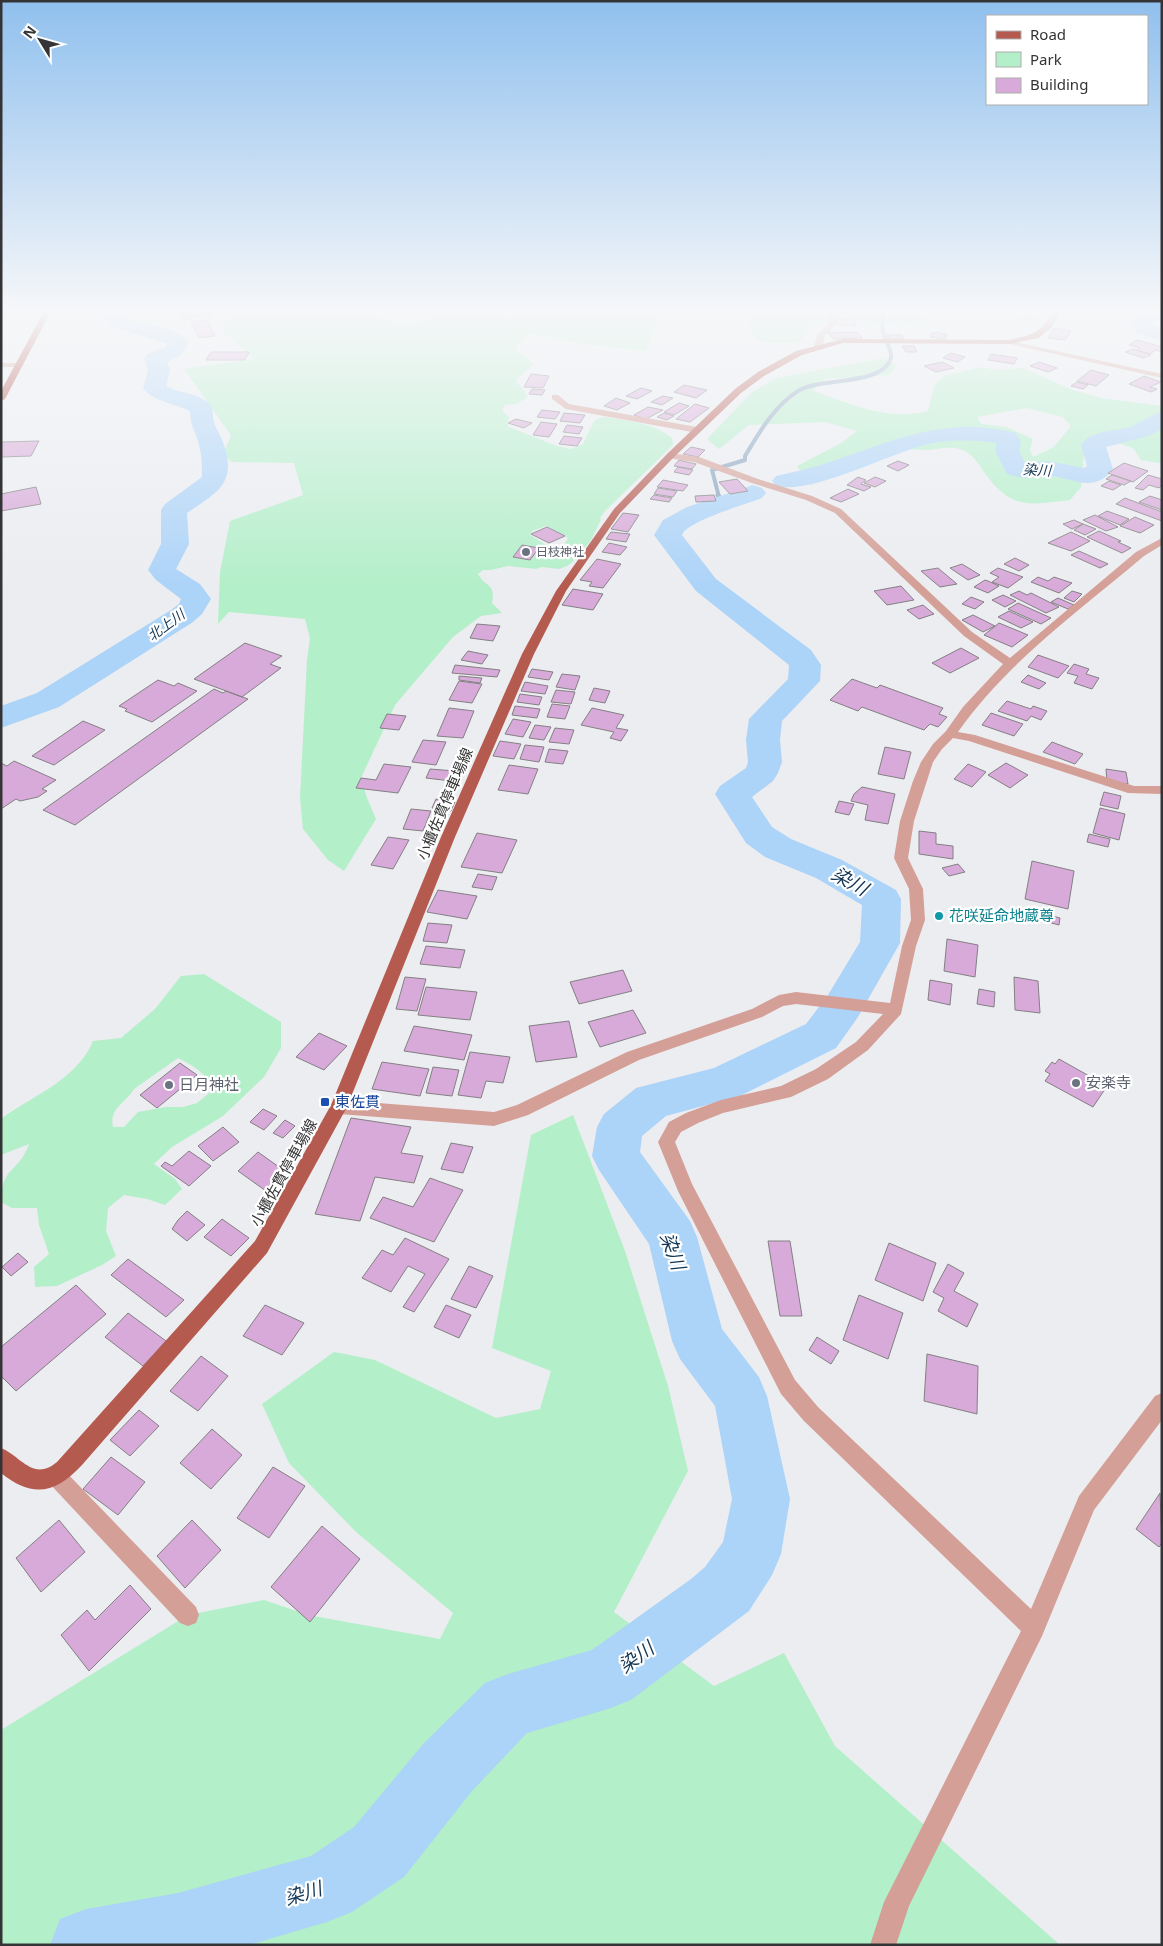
<svg xmlns="http://www.w3.org/2000/svg" width="1163" height="1946" font-family="'Noto Sans','Noto Sans JP',sans-serif">
  <style>
    .green { fill: #b3efc9; fill-rule: evenodd }
    .lines { fill: none; stroke-linecap: round; stroke-linejoin: round }
    .stream-far1 { stroke: #88a3be; stroke-width: 4 }
    .stream { stroke: #88a3be; stroke-width: 5 }
    .river { fill: #acd3f8; fill-rule: evenodd }
    .building { fill: #d8aad9; stroke: #838083 }
    .minor { fill: #d49f97; fill-rule: evenodd }
    .major { fill: #b55a4f; fill-rule: evenodd }
    .highway { fill: #a83e33; fill-rule: evenodd }
    .worship-dot { fill: #6b7280; stroke: #fff; stroke-width: 2 }
    .culture-dot { fill: #0f9aa8; stroke: #fff; stroke-width: 2 }
    .transit-dot { fill: #1a4fb4; stroke: #fff; stroke-width: 2 }
    .labels { text-anchor: middle; stroke-width: 4.5; stroke-linejoin: round; paint-order: stroke }
    .far-worship-label { font-size: 12px; fill: #5b616d; stroke: #fff; text-anchor: start }
    .far-water-label { font-size: 14px; font-style: italic; fill: #133755; stroke: #fff }
    .street-label { font-size: 15px; fill: #343436; stroke: #fff }
    .culture-label { font-size: 15px; fill: #0d838f; stroke: #fff; text-anchor: start }
    .worship-label { font-size: 15px; fill: #5b616d; stroke: #fff; text-anchor: start }
    .transit-label { font-size: 15px; fill: #164399; stroke: #fff; text-anchor: start }
    .near-water-label { font-size: 19px; font-style: italic; fill: #133755; stroke: #fff }
  </style>
  <rect width="100%" height="100%" fill="#ecedf1"/>
  <path class="green" d="M230 313H372L396 323H413L426 320 440 313H670L657 319 646 351 576 343 528 333 515 348 533 364C527 371 520 374 516 382L524 390 527 398 516 404 505 405 502 411 509 417 507 423 509 427 557 446 571 449 583 444 594 421C604 415 607 418 617 419 639 423 653 424 672 438L673 445 606 510 600 518 601 520C593 533 591 550 574 551L565 543 568 538 546 526 532 531 530 535C537 539 544 545 552 546 567 549 566 546 574 561L567 566 559 569 542 567 536 569 508 566 491 570H483L478 574C486 588 496 583 492 603L502 613 481 616 453 637 395 705 361 778 367 798 376 819 344 871 328 860 303 829 300 798 307 660 310 638 305 619 229 612 218 624 220 572 230 521 303 495 294 463 232 462 223 455 231 435 184 369 255 359 224 333 225 327 222 324Z
    M735 313H931L930 316 918 326 904 323 877 324 866 321 816 322 798 343H769L755 339 746 317Z
    M995 313H1040L1042 316 1035 323 1014 320Z
    M884 358 897 365 889 375 825 379 813 391C849 403 889 422 928 411L934 386 944 376 981 367 996 370 1023 368 1073 390 1101 398 1162 406V460L1159 463 1141 460 1133 448 1096 436 1085 441 1081 487 1070 500C1028 505 1011 510 984 472 978 463 972 454 963 450 950 445 938 450 925 450 907 449 889 448 871 448L857 466 810 485 797 466 841 443 857 431 825 422 749 425 719 449 707 439 752 392 776 378ZM1027 408 1063 417 1071 426 1054 447 1033 457 1030 450 1033 439 1006 427 981 424 977 417Z
    M204 974 281 1022V1048L264 1077 223 1116 172 1147 154 1164 175 1179 182 1189 165 1205 147 1199 124 1195 108 1208 106 1231 116 1256 102 1265 57 1286 35 1287 34 1267 49 1254 39 1225 37 1208H12L1 1202C1 1166 19 1173 29 1144L1 1155V1119C33 1095 77 1080 93 1041L121 1038 155 1009 181 976ZM178 1058C194 1066 205 1073 214 1089L197 1103 183 1107H166L138 1112 124 1127H113C109 1108 125 1104 134 1089Z
    M573 1115 625 1251 668 1386 688 1471 614 1612 714 1686 784 1653 835 1746 1060 1945H1V1730L188 1615 264 1600 308 1615 440 1639 453 1613 356 1532 289 1463 262 1404 334 1352 375 1360 496 1418 540 1409 551 1371 492 1348 531 1135Z"/>
  <g class="lines">
    <path class="stream-far1" d="M719 497 712 470 745 460V456C759 433 774 406 798 391 821 377 877 386 890 361 894 352 885 341 883 332 882 326 883 319 883 313"/>
    <path class="stream" d="M718 495 721 504"/>
    <path class="river" d="M103 313H123L124 317C141 322 180 328 189 342L181 355 167 362 170 370 166 386C178 393 194 392 206 401 216 407 211 416 215 425 217 431 221 436 223 442 238 484 217 492 187 513L189 544 176 569 200 584 211 599 202 614 193 622 59 707 1 728V706L37 693 171 610 179 604 181 599 156 580 148 570 161 544V510L165 504 202 477C202 466 202 456 199 445 196 431 190 426 190 411 176 404 152 401 143 388L148 370 144 359 147 354 166 347 167 344 108 325Z
      M1137 313H1162V318L1150 323 1162 328V341L1137 333 1129 323Z
      M1162 412V429L1148 436 1106 447 1113 469C1095 494 1072 478 1050 476 1044 475 1037 477 1031 478 1023 479 1015 476 1007 474L995 451 997 443C973 440 947 439 924 445 887 455 810 495 776 486L772 481 776 476C792 472 808 469 824 464 891 442 944 415 1016 433L1021 442 1019 451 1025 463 1047 461 1084 468 1087 466 1081 445C1092 429 1116 432 1133 426 1143 421 1151 415 1162 412Z
      M753 485 762 488 766 493 762 498C747 504 687 521 682 535L716 579 811 650 821 665 820 681 782 721 780 740 782 762 778 773 773 781 752 797 772 827 791 839 842 860 896 890 901 899 900 943 858 1017 836 1048 740 1096 666 1116 642 1136 640 1152 690 1221 697 1237 722 1329 759 1377 767 1396 790 1499 781 1554 772 1575 749 1611 631 1700 608 1709 527 1733 472 1791 404 1877 352 1912 327 1922 249 1945H50L60 1919 86 1909 178 1893 311 1856 354 1827 424 1743 485 1683 508 1674 592 1650 691 1579 705 1567 723 1542 732 1499 715 1406 680 1359 672 1341 649 1244 599 1170 592 1156 597 1127 604 1114 636 1088 714 1068 806 1024 828 995 860 942 862 905 816 878 765 857 746 843 715 794 720 786 746 768 748 762 746 740 749 719 788 679 789 665 696 591 654 535 663 520 687 507Z"/>
  </g>
  <path class="building" d="M179 313H188L192 319 183 320Z
    M190 313H211L210 316H192Z
    M837 319 855 320 856 326 837 325Z
    M207 320 215 336 199 338 191 322Z
    M1054 328 1071 331 1065 340 1048 338Z
    M850 332 858 333 863 338 833 339 828 333Z
    M932 332 947 334 945 339 930 337Z
    M887 335H902L904 339H889Z
    M1137 340 1162 347V352L1156 350 1150 354 1136 350 1140 348 1129 345Z
    M902 346H914L917 352H906Z
    M1133 349 1151 355 1143 358 1125 352Z
    M211 352H249L245 360H206Z
    M951 353 965 357 958 362 943 358Z
    M991 354 1017 358 1014 364 988 360Z
    M942 362 954 368 936 372 924 366Z
    M1039 362 1057 368 1048 372 1030 366Z
    M1091 370 1109 375 1096 386 1077 381Z
    M531 374 549 376 543 388 524 387Z
    M1144 376 1161 382 1150 387 1157 389 1151 392 1129 384Z
    M1077 382 1088 385 1083 389 1071 386Z
    M684 385 707 390 696 398 674 392Z
    M641 388 652 391 637 399 626 396Z
    M532 389 545 390 542 395 529 394Z
    M663 396 673 398 662 405 651 402Z
    M616 398 630 403 617 410 604 406Z
    M679 403 689 406 674 415 664 412Z
    M695 404 709 408 690 422 676 419Z
    M648 407 663 410 646 419 634 415Z
    M542 410 560 412 555 419 537 417Z
    M564 413 585 415 580 423 560 421Z
    M664 413 674 416 667 420 657 417Z
    M516 419 532 423 524 428 508 423Z
    M541 422 557 424 549 437 533 435Z
    M567 425 583 427 579 434 563 432Z
    M564 436 582 438 577 446 559 444Z
    M39 441 31 456 1 457V442Z
    M691 447 705 450 698 457 683 454Z
    M679 460 696 464 692 469 674 466Z
    M898 461 909 465 898 471 887 466Z
    M1124 463 1148 471 1133 482 1108 473Z
    M678 467 693 470 689 475 674 472Z
    M1112 475 1131 481 1124 485 1106 479Z
    M1148 475 1162 479V485L1159 488 1149 485 1143 490 1135 488Z
    M858 477 866 480 861 484 871 487 864 491 847 485Z
    M875 477 886 481 875 487 864 483Z
    M737 479 748 491 730 494 719 482Z
    M663 480 688 485 683 491 657 487Z
    M1109 481 1121 485 1113 490 1101 486Z
    M36 487 41 504 1 511V494Z
    M658 488 677 491 673 497 654 494Z
    M848 489 859 494 841 502 830 498Z
    M654 495 672 498 669 502 650 499Z
    M714 495 716 501 696 502 695 496Z
    M1150 496 1162 500V510L1139 502Z
    M1125 498 1162 512V521L1116 504Z
    M1107 511 1129 519 1120 525 1098 516Z
    M623 513 639 515 628 532 611 529Z
    M1095 515 1118 527 1106 531 1083 520Z
    M1135 517 1154 525 1140 533 1120 526Z
    M1074 520 1083 524 1072 529 1063 524Z
    M1083 524 1096 529 1085 535 1074 530Z
    M547 527 565 536 549 543 531 534Z
    M1099 531 1121 541 1118 542 1131 548 1122 553 1087 537Z
    M611 532 630 534 626 542 606 539Z
    M1071 532 1090 541 1071 551 1048 543Z
    M609 543 627 547 620 555 602 552Z
    M522 545 539 548 530 560 513 557Z
    M1079 551 1108 564 1100 568 1071 555Z
    M1015 558 1029 565 1019 571 1004 564Z
    M597 559 621 564 603 588 589 586 592 582 580 580Z
    M962 564 980 575 968 580 950 568Z
    M938 568 957 584 940 587 921 571Z
    M998 568 1023 577 1008 588 992 582 999 577 990 573Z
    M1038 577 1048 581 1054 577 1072 583 1059 593 1031 582Z
    M985 580 988 581 999 586 988 593 974 587Z
    M901 586 914 600 887 605 874 591Z
    M573 589 603 594 593 610 562 605Z
    M1019 591 1027 595 1031 593 1059 607 1046 613 1010 595Z
    M1072 591 1082 594 1074 602 1064 598Z
    M1003 595 1016 601 1005 607 992 600Z
    M971 597 984 602 975 609 962 604Z
    M1058 598 1074 605 1068 609 1051 602Z
    M1018 603 1051 618 1041 624 1008 609Z
    M923 605 934 614 919 619 907 610Z
    M1009 611 1033 622 1021 628 998 617Z
    M973 615 995 626 983 632 962 620Z
    M999 623 1028 635 1012 647 984 635Z
    M477 624 500 626 493 641 470 638Z
    M245 643 282 656 270 664 281 668 242 697 194 679Z
    M961 648 979 658 950 673 932 663Z
    M468 651 488 655 482 664 461 660Z
    M1038 655 1069 666 1058 678 1028 667Z
    M1074 664 1089 669 1086 674 1099 678 1092 689 1074 683 1078 676 1067 673Z
    M455 665 500 670 497 677 452 673Z
    M532 669 553 672 549 680 528 677Z
    M562 674 580 676 575 690 556 687Z
    M1028 675 1046 683 1039 689 1021 682Z
    M459 676 482 678 480 683 459 680Z
    M852 679 877 688 880 685 943 708 939 714 947 717 938 727 930 724 924 730 862 707 858 711 830 700Z
    M158 680 174 686 178 683 197 691 152 722 125 711 127 709 119 706Z
    M459 681 482 684 472 703 449 700Z
    M525 682 548 686 545 694 521 691Z
    M594 688 610 691 605 703 589 700Z
    M214 689 223 693 226 691 248 699 75 825 43 810Z
    M556 690 575 692 571 704 551 702Z
    M520 694 542 697 539 705 517 702Z
    M1007 701 1031 709 1033 706 1047 711 1041 720 1031 716 1027 721 998 711Z
    M552 704 570 706 565 719 547 717Z
    M515 706 540 709 537 718 512 715Z
    M449 708 474 711 463 738 437 736Z
    M592 708 624 715 616 728 628 730 621 741 610 738 614 732 581 725Z
    M991 713 1023 724 1014 736 982 725Z
    M387 714 406 716 399 730 380 728Z
    M513 719 531 722 523 737 505 734Z
    M83 721 105 730 54 765 32 756Z
    M535 725 551 727 544 740 529 738Z
    M555 728 574 730 569 744 549 742Z
    M423 740 446 742 436 765 412 762Z
    M500 741 521 744 514 759 493 756Z
    M1052 742 1083 754 1075 764 1043 752Z
    M525 745 544 747 539 762 520 759Z
    M885 747 911 752 904 779 878 774Z
    M549 749 568 751 563 764 545 762Z
    M14 761 56 780 42 789 47 791 38 797 20 801 16 799 1 809V763L7 766Z
    M1006 763 1028 775 1010 788 988 775Z
    M384 764 411 767 398 793 356 788 361 778 376 780Z
    M968 764 986 772 972 787 954 779Z
    M509 765 538 769 528 794 498 790Z
    M430 769 455 771 451 781 426 778Z
    M1106 769 1126 772 1128 784 1107 782Z
    M862 787 895 794 888 824 865 820 868 805 851 801 854 794Z
    M1104 792 1121 796 1118 809 1100 805Z
    M436 799 455 802 451 811 432 808Z
    M839 801 854 804 849 815 835 812Z
    M1100 808 1125 814 1119 840 1093 833Z
    M411 809 431 811 423 831 403 829Z
    M919 831 936 833V844L953 846V859L919 854Z
    M477 833 517 840 502 873 461 867Z
    M1089 834 1110 839 1108 847 1087 842Z
    M388 837 409 840 393 869 371 865Z
    M1032 861 1074 871 1068 909 1025 899Z
    M958 864 965 872 949 876 942 868Z
    M478 874 497 877 492 890 472 887Z
    M438 890 477 896 467 919 427 912Z
    M1033 911 1060 918 1059 925 1032 918Z
    M428 923 452 925 447 943 423 941Z
    M947 939 978 945 975 977 944 971Z
    M426 946 465 950 460 968 420 964Z
    M623 970 632 991 579 1004 570 982Z
    M405 977 426 979 417 1011 396 1009Z
    M1014 977 1038 981 1040 1013 1015 1010Z
    M930 980 952 984 950 1005 928 1000Z
    M426 987 477 992 470 1020 418 1015Z
    M979 989 995 992 994 1007 977 1004Z
    M633 1010 646 1033 600 1047 588 1022Z
    M569 1021 577 1057 536 1062 529 1026Z
    M414 1026 472 1035 464 1060 404 1051Z
    M319 1033 347 1046 324 1070 296 1057Z
    M470 1052 510 1057 503 1083 486 1081 481 1098 458 1095Z
    M1059 1059 1107 1086 1093 1107 1045 1081 1050 1074 1045 1071 1052 1062 1055 1064Z
    M382 1062 429 1069 420 1096 372 1089Z
    M180 1063 197 1075 157 1108 140 1095Z
    M433 1067 459 1070 452 1096 426 1093Z
    M263 1109 277 1116 264 1130 250 1122Z
    M351 1118 411 1127 401 1153 423 1156 414 1183 375 1177 360 1221 315 1214Z
    M285 1120 295 1126 283 1138 273 1133Z
    M223 1127 239 1142 213 1161 198 1146Z
    M451 1143 473 1147 463 1173 441 1169Z
    M189 1151 211 1166 189 1186 161 1166 165 1162 172 1166Z
    M258 1152 286 1172 266 1191 238 1171Z
    M430 1178 463 1190 434 1242 370 1218 383 1197 413 1207Z
    M187 1211 205 1225 187 1241 172 1229 178 1220Z
    M222 1219 249 1238 231 1256 204 1237Z
    M405 1238 449 1259 414 1312 403 1307 425 1274 408 1266 391 1292 362 1278 382 1250 393 1255Z
    M768 1241H790L802 1316H780Z
    M889 1243 936 1263 923 1301 875 1280Z
    M18 1253 28 1262 11 1276 2 1267Z
    M128 1259 184 1300 166 1317 111 1275Z
    M948 1264 964 1273 954 1291 978 1304 967 1327 938 1311 944 1298 933 1292Z
    M469 1266 493 1276 476 1308 451 1299Z
    M76 1285 106 1314 16 1391 1 1376V1347Z
    M859 1295 903 1313 888 1359 843 1340Z
    M265 1305 304 1323 282 1355 243 1336Z
    M446 1305 471 1315 459 1338 434 1327Z
    M128 1313 166 1341 143 1366 105 1337Z
    M817 1337 839 1351 831 1364 809 1350Z
    M927 1354 978 1366 977 1414 924 1401Z
    M201 1356 228 1376 198 1411 170 1391Z
    M139 1410 159 1426 130 1456 110 1440Z
    M212 1429 242 1455 211 1489 180 1463Z
    M111 1457 145 1482 118 1515 83 1489Z
    M273 1467 305 1486 269 1538 237 1518Z
    M1160 1493 1162 1543 1159 1547 1136 1529Z
    M59 1520 85 1552 41 1592 16 1558Z
    M192 1520 221 1550 185 1588 157 1556Z
    M322 1526 360 1559 310 1622 271 1587Z
    M130 1585 151 1609 89 1671 61 1635 87 1610 95 1620Z"/>
  <g class="lines">
    <path class="minor" d="M10 313 1 319 2 313Z
      M824 313H831L836 318 837 324 825 336 822 347 818 349 814 347 817 335 829 323 828 319Z
      M1006 340 1162 374V378L1009 344H1006Z
      M1 363H20L24 365 20 367H1Z
      M552 395H558L569 404 697 427 701 430 697 433 566 409 552 399Z
      M670 453 699 457 758 479 812 496 841 509 972 632 1010 658 1136 552 1162 538V545L1144 556C1079 611 1007 662 958 732L975 735 1134 786H1162V794L1128 793 969 741 953 738 942 749 933 762 914 821 908 858 923 889 925 920 916 946 901 1014 868 1050 828 1079 791 1097 723 1113 698 1123 681 1132 675 1142 692 1184 795 1380 818 1407 1031 1609 1079 1496 1155 1396 1162 1393V1420L1094 1510 1042 1636 909 1906 896 1945H870L884 1902 1021 1631 804 1421 781 1394 678 1191 658 1142 669 1122 686 1113 721 1100 781 1086 816 1069 856 1042 883 1014 796 1004 783 1006 762 1017 639 1060 528 1115 494 1126 339 1114 333 1112 331 1107 333 1102 339 1100 494 1112 517 1105 627 1052 752 1009 779 995 796 992 890 1003 902 946 911 920 909 889 894 858 900 821 913 781 921 762 933 744 946 731 963 707 1003 664 964 636 835 513 806 500 752 483 694 462 667 458V454Z
      M56 1466 63 1469 196 1607 199 1615 196 1623 188 1626 180 1623 49 1483 46 1476 49 1469Z"/>
    <path class="major" d="M1053 313H1060L1052 327 1039 338 1009 344 843 343 802 355 764 376 741 393 673 458 620 513 566 591 534 654 455 837 347 1107 267 1253 82 1465C56 1493 33 1499 1 1473V1448C21 1456 33 1482 57 1462L255 1241 331 1105 441 837 522 654 556 591 614 509 667 454 735 389 758 372 796 351 843 339 1009 340C1032 335 1039 334 1053 313Z"/>
    <path class="highway" d="M43 313H50L5 399 1 401V391Z"/>
  </g>
  <linearGradient id="sky" x2="0" y2="1"><stop stop-color="#90c0ee"/><stop offset="0.53" stop-color="#f6f7f9"/><stop offset="1" stop-color="#f6f7f9" stop-opacity="0"/></linearGradient>
  <rect width="1163" height="586" fill="url(#sky)"/>
  <g class="worship-dot">
    <circle cx="526" cy="552" r="5"/>
    <circle cx="1076" cy="1083" r="5"/>
    <circle cx="169" cy="1085" r="5"/>
  </g>
  <circle class="culture-dot" cx="939" cy="916" r="5"/>
  <rect class="transit-dot" x="320" y="1097" width="10" height="10" rx="2.5"/>
  <g class="labels">
    <g class="far-worship-label">
      <text x="536" y="556">日枝神社</text>
    </g>
    <g class="far-water-label">
      <text transform="translate(1037 470) rotate(3)" y="5">染川</text>
      <text transform="translate(166 625) rotate(-36)" y="5">北上川</text>
    </g>
    <g class="street-label">
      <text transform="translate(445 804) rotate(-67)" y="5">小櫃佐貫停車場線</text>
      <text transform="translate(284 1173) rotate(-61)" y="5">小櫃佐貫停車場線</text>
    </g>
    <g class="culture-label">
      <text x="949" y="921">花咲延命地蔵尊</text>
    </g>
    <g class="worship-label">
      <text x="1086" y="1088">安楽寺</text>
      <text x="179" y="1090">日月神社</text>
    </g>
    <g class="transit-label">
      <text x="335" y="1107">東佐貫</text>
    </g>
    <g class="near-water-label">
      <text transform="translate(850 881) rotate(29)" y="7">染川</text>
      <text transform="translate(673 1251) rotate(70)" y="7">染川</text>
      <text transform="translate(636 1657) rotate(-36)" y="7">染川</text>
      <text transform="translate(303 1893) rotate(-17)" y="7">染川</text>
    </g>
  </g>
  <rect width="1163" height="1946" fill="none" stroke="#343436" stroke-width="5"/>
  <rect x="986" y="15" width="162" height="90" fill="#ffffff" stroke="#aeaeaf"/>
  <rect x="996" y="31" width="25" height="8" fill="#b55a4f" stroke="#aeaeaf"/>
  <text x="1030" y="40" font-size="15" fill="#343436">Road</text>
  <rect x="996" y="52" width="25" height="15" fill="#b3efc9" stroke="#aeaeaf"/>
  <text x="1030" y="65" font-size="15" fill="#343436">Park</text>
  <rect x="996" y="78" width="25" height="15" fill="#d8aad9" stroke="#aeaeaf"/>
  <text x="1030" y="90" font-size="15" fill="#343436">Building</text>
  <g transform="translate(40 40) rotate(307)" stroke="#ffffff" stroke-width="4" paint-order="stroke">
  <path d="M0-4L9 19L0 12L-9 19Z" fill="#343436"/>
  <text y="-8" font-size="14" font-weight="bold" text-anchor="middle" fill="#343436">N</text>
  </g>
</svg>
